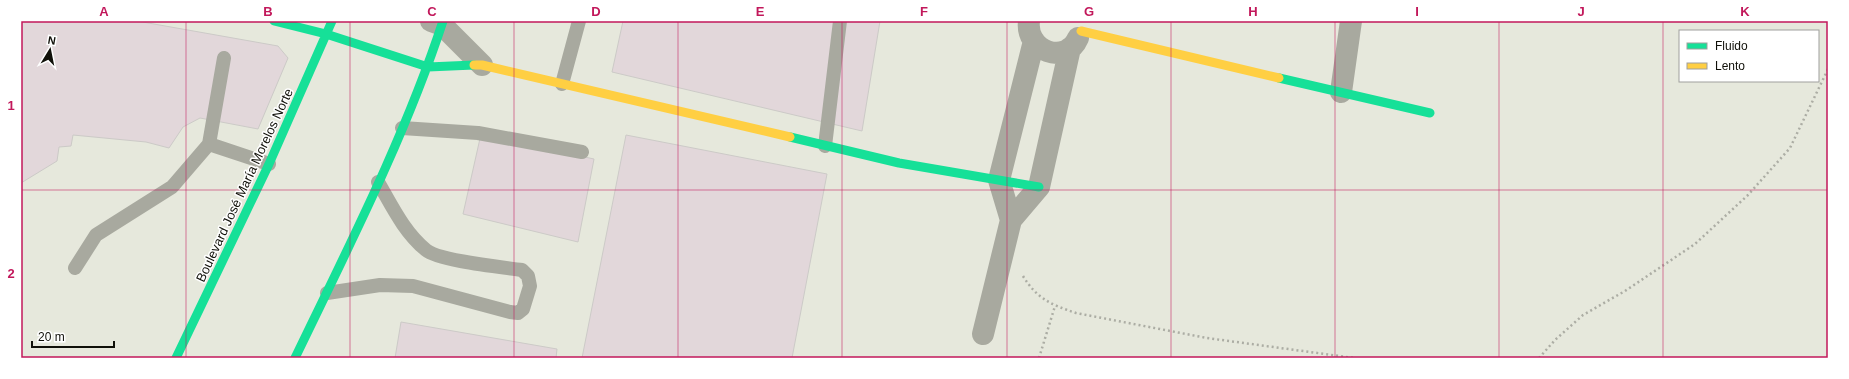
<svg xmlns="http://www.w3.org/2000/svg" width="1849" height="379" font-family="Helvetica,sans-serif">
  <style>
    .building { fill: #e2d7da; stroke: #cccac7 }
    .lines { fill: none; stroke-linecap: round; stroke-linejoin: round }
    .path { stroke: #acada4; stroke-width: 2.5; stroke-dasharray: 2 3; stroke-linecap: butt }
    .lane { stroke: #a8a99f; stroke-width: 14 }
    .street { stroke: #a8a99f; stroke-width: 22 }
    .fast { stroke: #16e098; stroke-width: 9 }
    .slow { stroke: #ffcf43; stroke-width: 9 }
    .grid { fill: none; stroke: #c2185b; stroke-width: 1; stroke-opacity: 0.55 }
    .labels { text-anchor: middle; stroke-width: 3; stroke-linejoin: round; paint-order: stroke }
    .street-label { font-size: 13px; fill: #101009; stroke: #fff }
    .neatline { fill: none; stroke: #c2185b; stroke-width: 1.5 }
    .grid-label { font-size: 13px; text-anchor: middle; font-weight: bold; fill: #c2185b }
  </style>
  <rect width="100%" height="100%" fill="#e6e8dc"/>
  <path class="building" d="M21 21H137L278 46 288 58 258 129 200 118 183 127 169 148 146 142 73 135 71 146 59 147 57 161 21 183Z
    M623 21H880L862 131 612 72Z
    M481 134 594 159 578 242 463 214Z
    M626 135 827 174 792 358H582Z
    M401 322 557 349 556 358H395Z"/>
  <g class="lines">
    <path class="path" d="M1023 276C1037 299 1052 305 1076 313L1207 338 1354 358
      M1039 358 1055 306
      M1539 358 1555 340 1583 315 1625 291 1695 244 1748 195 1790 148 1828 69"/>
    <path class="lane" d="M562 84 579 21
      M402 128 478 133 582 152
      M209 144 224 58
      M825 146 840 21
      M75 268 96 235 172 187 209 144 269 164
      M327 293 380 285 413 286 510 312 518 313 523 309 530 286 528 276 522 270C502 267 439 261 426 250 404 232 392 206 378 182"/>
    <path class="street" d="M431 21 442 25 482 65
      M1029 21C1025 51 1066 66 1078 38
      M1341 92 1351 21
      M1011 220 999 180 1034 41
      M983 334 1011 220 1039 187 1070 48"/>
    <path class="fast" d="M274 21 326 34 428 67 474 65
      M1279 78 1430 113
      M790 137 899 163 1039 187
      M176 358 269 164 332 21
      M295 358C348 248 405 137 443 21"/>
    <path class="slow" d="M1081 31 1279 78
      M474 65H482L790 137"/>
  </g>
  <path class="grid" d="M186 21V358M350 21V358M514 21V358M678 21V358M842 21V358M1007 21V358M1171 21V358M1335 21V358M1499 21V358M1663 21V358M21 190H1828"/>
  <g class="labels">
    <g class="street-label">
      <text transform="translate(244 185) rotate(-65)" y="5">Boulevard José María Morelos Norte</text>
    </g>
  </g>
  <rect width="1849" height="379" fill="none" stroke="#ffffff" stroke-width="44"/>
  <rect x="1679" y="30" width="140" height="52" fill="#ffffff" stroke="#9f9f9d"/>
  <rect x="1687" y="43" width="20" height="6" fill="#16e098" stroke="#9f9f9d"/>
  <text x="1715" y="50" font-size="12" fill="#101009">Fluido</text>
  <rect x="1687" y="63" width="20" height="6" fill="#ffcf43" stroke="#9f9f9d"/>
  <text x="1715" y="70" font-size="12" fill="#101009">Lento</text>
  <g transform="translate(50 50) rotate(10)" stroke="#ffffff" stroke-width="3" paint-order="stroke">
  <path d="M0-3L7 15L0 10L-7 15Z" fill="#101009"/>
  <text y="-6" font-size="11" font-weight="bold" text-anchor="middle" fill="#101009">N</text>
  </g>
  <path d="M32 341v6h82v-6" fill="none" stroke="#101009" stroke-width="2"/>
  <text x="38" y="341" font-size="12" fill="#101009" stroke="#ffffff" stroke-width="3" paint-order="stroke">20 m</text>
  <rect x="22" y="22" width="1805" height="335" class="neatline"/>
  <g class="grid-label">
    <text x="104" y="16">A</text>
    <text x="268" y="16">B</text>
    <text x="432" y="16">C</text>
    <text x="596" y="16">D</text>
    <text x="760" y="16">E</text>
    <text x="924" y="16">F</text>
    <text x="1089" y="16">G</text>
    <text x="1253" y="16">H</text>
    <text x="1417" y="16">I</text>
    <text x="1581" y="16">J</text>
    <text x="1745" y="16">K</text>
    <text x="11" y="110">1</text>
    <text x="11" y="278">2</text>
  </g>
</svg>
